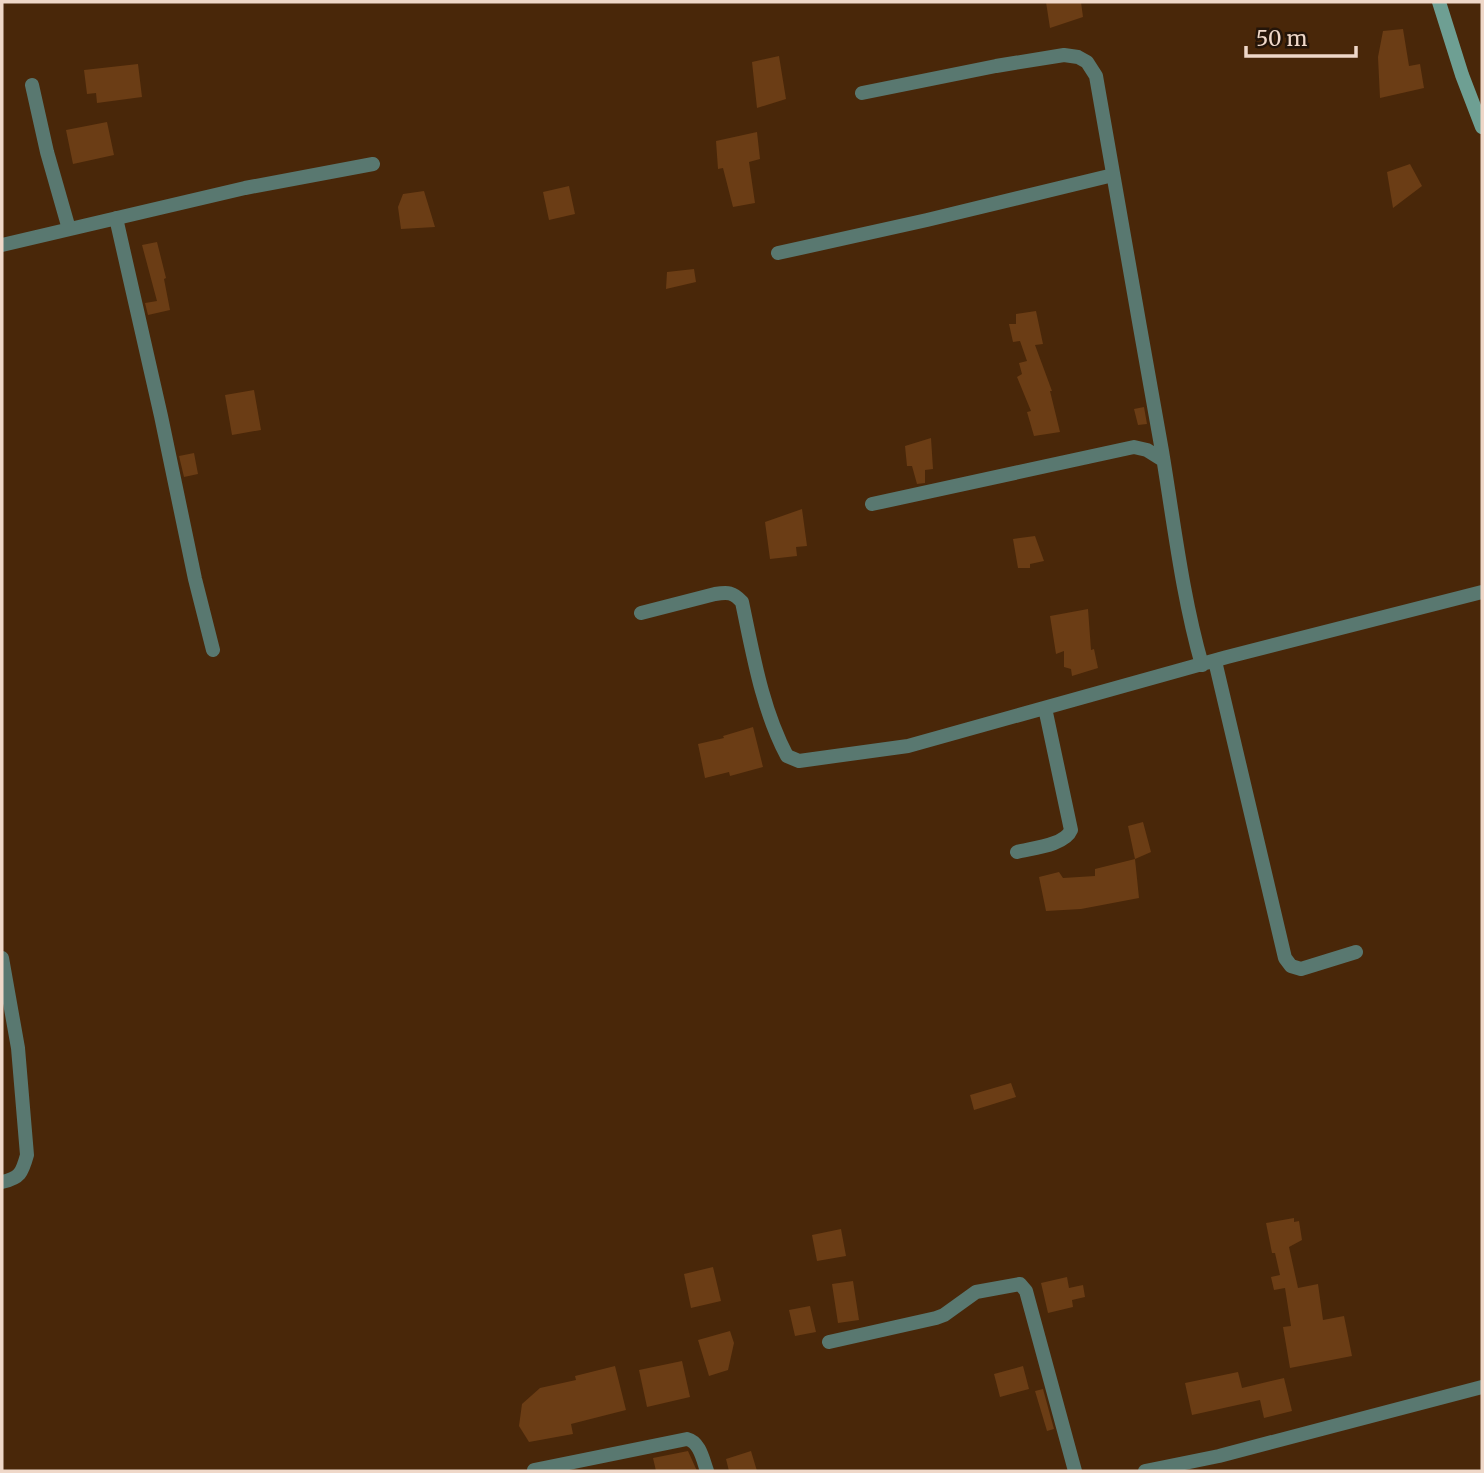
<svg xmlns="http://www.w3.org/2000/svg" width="1484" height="1473" font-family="Merriweather,serif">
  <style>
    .building { fill: #6b3d15 }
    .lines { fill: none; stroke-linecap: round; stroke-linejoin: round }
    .street { stroke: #597870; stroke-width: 14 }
    .secondary { stroke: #6e9f93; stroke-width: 14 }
  </style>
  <rect width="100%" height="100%" fill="#492709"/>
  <path class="building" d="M1046 2H1081L1083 17 1050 28Z
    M1403 29 1409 66 1420 64 1424 88 1380 98 1378 57 1383 31Z
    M779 56 786 99 757 108 752 62Z
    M138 64 142 97 97 103 96 93 87 94 84 70Z
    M107 122 114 155 73 164 66 130Z
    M757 132 760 159 749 162 755 203 733 207 723 168 718 169 716 141Z
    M1410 164 1422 186 1393 208 1387 172Z
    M569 186 575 214 549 220 543 192Z
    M424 191 435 227 401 229 398 207 403 194Z
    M157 242 166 278 164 279 170 310 148 315 145 303 157 301 142 245Z
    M694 269 696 282 666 289 667 272Z
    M1036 311 1043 344 1035 345 1052 391H1050L1060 432 1034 436 1027 412 1031 411 1017 377 1022 374 1019 363 1027 361 1020 341 1013 342 1009 324H1016V314Z
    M254 390 261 430 232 435 225 395Z
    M1144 407 1147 424 1138 425 1134 409Z
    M931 438 933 469 925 470V483L917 484 912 466H907L905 446Z
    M194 453 198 474 184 477 179 456Z
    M802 509 807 546 796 547 797 556 770 559 765 522Z
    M1035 536 1044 561 1030 564V568H1018L1013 539Z
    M1088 609 1091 650 1094 649 1098 668 1072 676 1071 669 1064 667V651L1056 654 1050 616Z
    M753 727 763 767 730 776 729 772 705 778 698 744 724 738 723 736Z
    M1143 822 1151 852 1135 859 1128 826Z
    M1135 859 1139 898 1081 909 1046 911 1039 877 1059 872 1063 878 1095 876V869Z
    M1011 1083 1016 1097 974 1110 970 1095Z
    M1294 1218V1222L1299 1221 1302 1240 1289 1247 1298 1288 1318 1284 1323 1320 1344 1316 1352 1356 1290 1368 1283 1327 1291 1326 1285 1288 1274 1290 1271 1277 1280 1275 1275 1253H1272L1266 1223Z
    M841 1229 846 1256 817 1261 812 1235Z
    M713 1267 721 1301 691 1308 684 1274Z
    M1067 1277 1069 1288 1083 1285 1085 1297 1072 1300 1073 1307 1048 1313 1041 1283Z
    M853 1281 859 1320 838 1323 832 1284Z
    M810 1306 816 1332 795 1336 789 1310Z
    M730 1331 734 1343 728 1370 709 1376 698 1340Z
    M682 1361 690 1397 647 1407 639 1370Z
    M615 1366 626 1410 571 1424 573 1434 529 1442 519 1426 522 1404 540 1388 576 1380 575 1376Z
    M1023 1366 1029 1389 1000 1397 994 1374Z
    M1238 1372 1242 1388 1284 1378 1292 1411 1264 1418 1260 1400 1192 1415 1185 1383Z
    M1043 1389 1054 1429 1047 1431 1035 1391Z
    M688 1451 697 1471H656L653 1458Z
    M751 1451 757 1471H729L726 1459Z"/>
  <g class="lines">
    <path class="street" d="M32 85 47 152 69 229
      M862 93 996 66 1064 55 1078 57 1087 62 1096 76C1117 201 1140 326 1162 451 1174 523 1182 595 1202 665
      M116 218 161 416 195 579 213 650
      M2 245 245 188 373 164
      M778 253 927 220 1113 175
      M872 504 1134 447 1147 450 1163 460
      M641 613 715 594C728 592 733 592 742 602 753 654 762 709 787 756L799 761 908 746 1227 657 1482 592
      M1215 661 1285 958 1291 966 1301 969 1356 952
      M1017 852C1033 848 1065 845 1071 830L1045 708
      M2 958 18 1048 27 1155C22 1173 20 1178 2 1182
      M829 1342 936 1318 944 1315 976 1292 1020 1284 1026 1291 1075 1471
      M534 1470 687 1439C700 1442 703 1460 707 1471
      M1145 1471 1219 1456 1482 1387"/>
    <path class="secondary" d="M1439 2 1462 75 1482 127"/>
  </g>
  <rect width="1484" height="1473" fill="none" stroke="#efd8c9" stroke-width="7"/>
  <path d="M1246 46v10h110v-10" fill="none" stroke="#efd8c9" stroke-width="3.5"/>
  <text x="1256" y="46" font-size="21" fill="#efd8c9" stroke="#241509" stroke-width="5" paint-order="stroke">50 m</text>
</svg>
